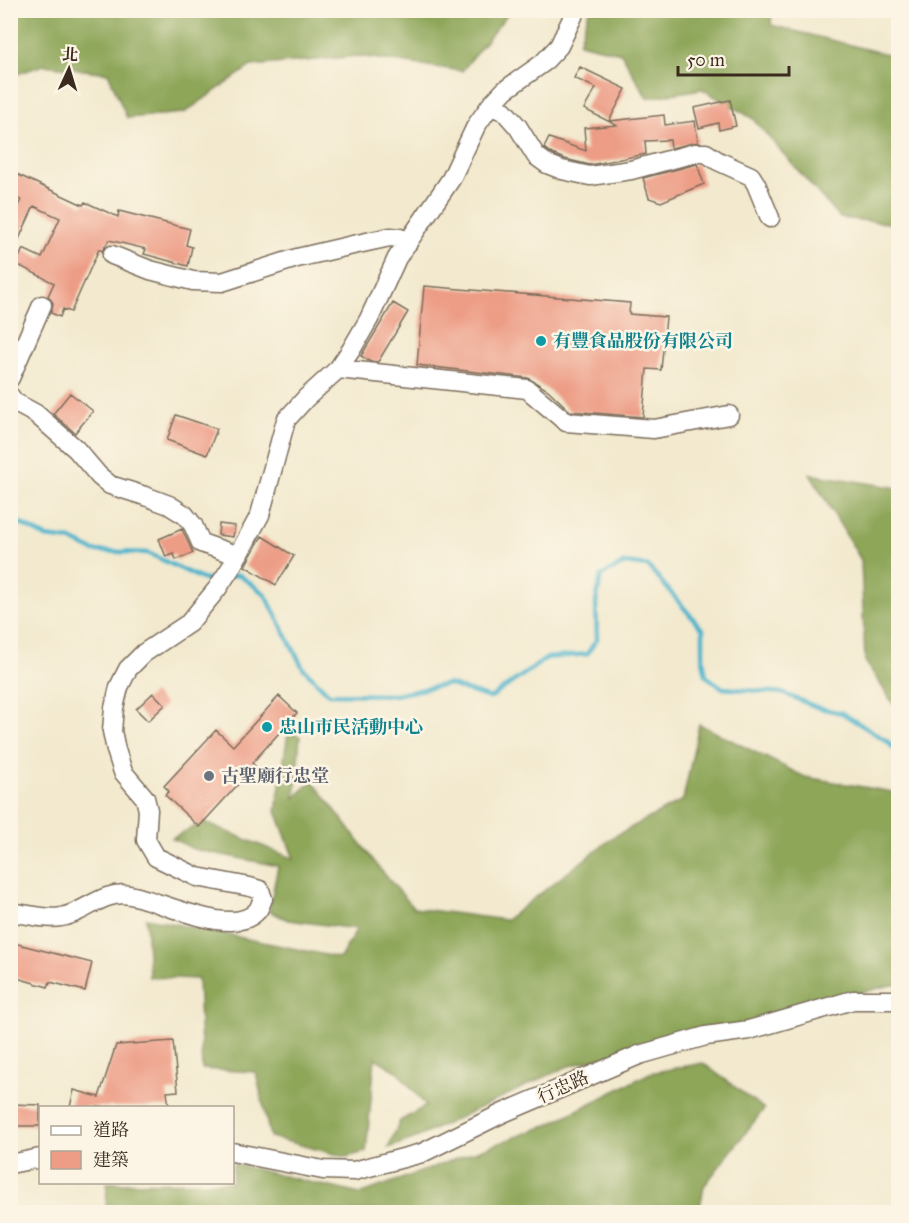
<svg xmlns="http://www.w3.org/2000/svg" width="909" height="1223" font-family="'IM FELL Great Primer','Noto Serif TC',serif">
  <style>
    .forest { fill: #8da659; stroke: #64683c; stroke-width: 1.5 }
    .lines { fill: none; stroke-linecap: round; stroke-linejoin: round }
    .stream { stroke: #4db4cc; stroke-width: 4.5 }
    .building { fill: #ed9d86 }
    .minor-casing { stroke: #7b6d5c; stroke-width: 21 }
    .minor { stroke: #fff; stroke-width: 18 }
    .culture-dot { fill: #0f9aa8; stroke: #fcf5e5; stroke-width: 2 }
    .worship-dot { fill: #6b7280; stroke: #fcf5e5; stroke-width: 2 }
    .labels { text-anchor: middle; stroke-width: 5; stroke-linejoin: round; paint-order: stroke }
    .culture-label { font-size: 18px; font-weight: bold; fill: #0d838f; stroke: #fcf5e5; text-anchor: start }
    .worship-label { font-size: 18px; font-weight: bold; fill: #5b616d; stroke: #fcf5e5; text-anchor: start }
    .street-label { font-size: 18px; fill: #3b2a1e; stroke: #fcf5e5 }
  </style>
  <rect width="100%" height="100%" fill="#fcf5e5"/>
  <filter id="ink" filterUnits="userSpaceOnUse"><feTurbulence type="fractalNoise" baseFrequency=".0167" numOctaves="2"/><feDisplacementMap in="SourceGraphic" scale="12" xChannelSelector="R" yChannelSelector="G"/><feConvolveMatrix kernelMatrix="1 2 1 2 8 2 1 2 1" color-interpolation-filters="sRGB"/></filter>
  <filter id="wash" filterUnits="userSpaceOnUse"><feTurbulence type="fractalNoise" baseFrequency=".008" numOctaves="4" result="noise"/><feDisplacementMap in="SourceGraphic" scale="24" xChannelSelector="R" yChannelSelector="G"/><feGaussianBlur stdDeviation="1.35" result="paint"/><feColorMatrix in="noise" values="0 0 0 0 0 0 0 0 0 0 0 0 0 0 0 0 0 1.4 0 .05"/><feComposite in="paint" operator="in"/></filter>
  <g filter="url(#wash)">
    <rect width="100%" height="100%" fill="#f2e9ce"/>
    <path class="forest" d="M772 10 771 25 898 57V224L840 218 752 118 702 89 647 98 621 53 579 43 589 11Z
      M10 11 11 10 510 11 462 71 358 56 251 66 184 113 127 118 108 73 44 65 11 76Z
      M810 474 898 488V706L894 705 865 661 861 560Z
      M699 724 805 777 898 793V985H892L855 994 765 1029 670 1039 566 1067 416 1138 388 1148 400 1121 426 1106 397 1071 375 1058 366 1152 346 1157 270 1137 256 1072 202 1069 198 979 149 977 146 918 340 958 357 929 288 920 269 911 278 866 193 849 172 838 204 822 294 859 276 811 288 733 300 736 295 798 312 780 380 869 414 908 506 920 615 836 683 800Z
      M703 1063 764 1109 704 1186 699 1212H106L107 1183 232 1182 233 1164 360 1194 548 1125 650 1073Z"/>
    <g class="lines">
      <path class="stream" d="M10 518 46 537 71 540 94 551 148 553 204 580 219 578
        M230 576 239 575 265 594 303 668 329 694 395 695 448 684 490 698 547 658 587 654 597 639 596 602 601 576 625 563 648 566 703 630V659L706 676 723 688 782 693 819 708 842 713 887 741 898 753"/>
    </g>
    <g id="blocks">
      <path class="building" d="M580 67 626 89 609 121 664 115 665 125 695 121 698 142 671 148 670 140 645 141 646 154 590 165 565 159 552 154 544 148 549 138 586 151 584 128 616 125 584 109 596 88 574 78Z
        M730 100 736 126 719 130 718 123 699 128 694 108Z
        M697 164 704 184 661 202 649 198 643 178Z
        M10 171 83 205 85 202 118 217 119 211 190 229 186 245 192 247 188 266 144 254 146 249 109 240 102 251 99 249 71 312 63 309 60 317 51 313 53 303 48 296 54 283 16 264 23 249 42 258 60 218 34 206 10 259V222L21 200 10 195Z
        M424 286 630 303 629 314 666 317 661 370 647 369 643 417 570 411 548 390 528 378 417 365Z
        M393 303 408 312 378 362 369 361 361 356Z
        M70 393 93 411 75 433 53 414Z
        M176 415 217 429 207 455 167 440Z
        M219 524 235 526 233 537 218 535Z
        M182 529 193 553 176 560 174 554 166 557 159 539Z
        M262 536 294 556 276 585 245 566Z
        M153 693 165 705 148 721 136 709Z
        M279 696 297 713 252 763 255 766 199 827 165 795 169 791 164 786 216 730 233 746Z
        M10 942 92 963 85 991 50 982 48 987 10 976Z
        M173 1041 178 1091 167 1092 169 1107H70L74 1090 99 1097 116 1045Z
        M10 1104 40 1105V1126H10Z"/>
    </g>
  </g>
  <g filter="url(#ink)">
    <use href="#blocks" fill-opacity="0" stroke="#7b6d5c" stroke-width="1.5"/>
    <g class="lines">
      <defs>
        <path id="minor" d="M490 106 504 111 518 127 536 156 547 164 562 170 590 176 631 170 695 153H706L718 161 751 176 756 184 770 218
          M112 255 150 270 193 281 222 282 297 258 353 245 390 237 400 238 408 243
          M338 369 527 389 566 422 654 429 729 415
          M10 378 42 305
          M10 396 14 402 36 414 76 449 99 476 110 485 145 496 169 505 185 515 193 525 201 543 230 553 239 554
          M10 912C26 914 45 920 61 917 86 913 102 890 130 895 159 900 233 939 257 911 260 908 261 902 263 899L260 890 250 887 197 877 156 857 146 840 148 810 145 798 123 772 116 750 112 731 114 708 119 687 128 669 144 653 189 623 217 589 232 566 260 515 286 420 306 398 338 369 351 350 369 319 397 258 451 179 476 126 490 106 505 90 543 63 559 46 576 10
          M232 1152 323 1170 354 1171 422 1153 503 1113 639 1055 706 1036 749 1030 853 1000H898
          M10 1164 40 1158"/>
      </defs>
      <use href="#minor" class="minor-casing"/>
      <use href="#minor" class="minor"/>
    </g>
  </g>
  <g class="culture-dot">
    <circle cx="541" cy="341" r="6"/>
    <circle cx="267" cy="727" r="6"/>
  </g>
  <circle class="worship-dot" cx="209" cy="776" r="6"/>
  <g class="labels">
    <g class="culture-label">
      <text x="553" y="347">有豐食品股份有限公司</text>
      <text x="279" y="733">忠山市民活動中心</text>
    </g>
    <g class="worship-label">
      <text x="221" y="782">古聖廟行忠堂</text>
    </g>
    <g class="street-label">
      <text transform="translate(563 1087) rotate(-24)" y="6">行忠路</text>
    </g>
  </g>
  <rect width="909" height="1223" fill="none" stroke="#fcf5e5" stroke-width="36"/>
  <rect x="39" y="1106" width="195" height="78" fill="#fcf5e5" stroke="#afa495" stroke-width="1.5"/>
  <rect x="51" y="1126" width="30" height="9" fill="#ffffff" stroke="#afa495" stroke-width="1.5"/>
  <text x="93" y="1136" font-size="18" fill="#3b2a1e">道路</text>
  <rect x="51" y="1151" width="30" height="18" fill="#ed9d86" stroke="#afa495" stroke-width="1.5"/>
  <text x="93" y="1166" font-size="18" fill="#3b2a1e">建築</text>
  <g transform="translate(69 69) rotate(4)" stroke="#fcf5e5" stroke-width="4.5" paint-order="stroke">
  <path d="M0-4.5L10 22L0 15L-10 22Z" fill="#3b2a1e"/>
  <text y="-9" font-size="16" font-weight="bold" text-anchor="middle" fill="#3b2a1e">北</text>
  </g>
  <path d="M678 66v9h111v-9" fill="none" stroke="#3b2a1e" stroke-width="3"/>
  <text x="687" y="66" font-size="18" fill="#3b2a1e" stroke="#fcf5e5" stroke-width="4.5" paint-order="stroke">50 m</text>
</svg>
